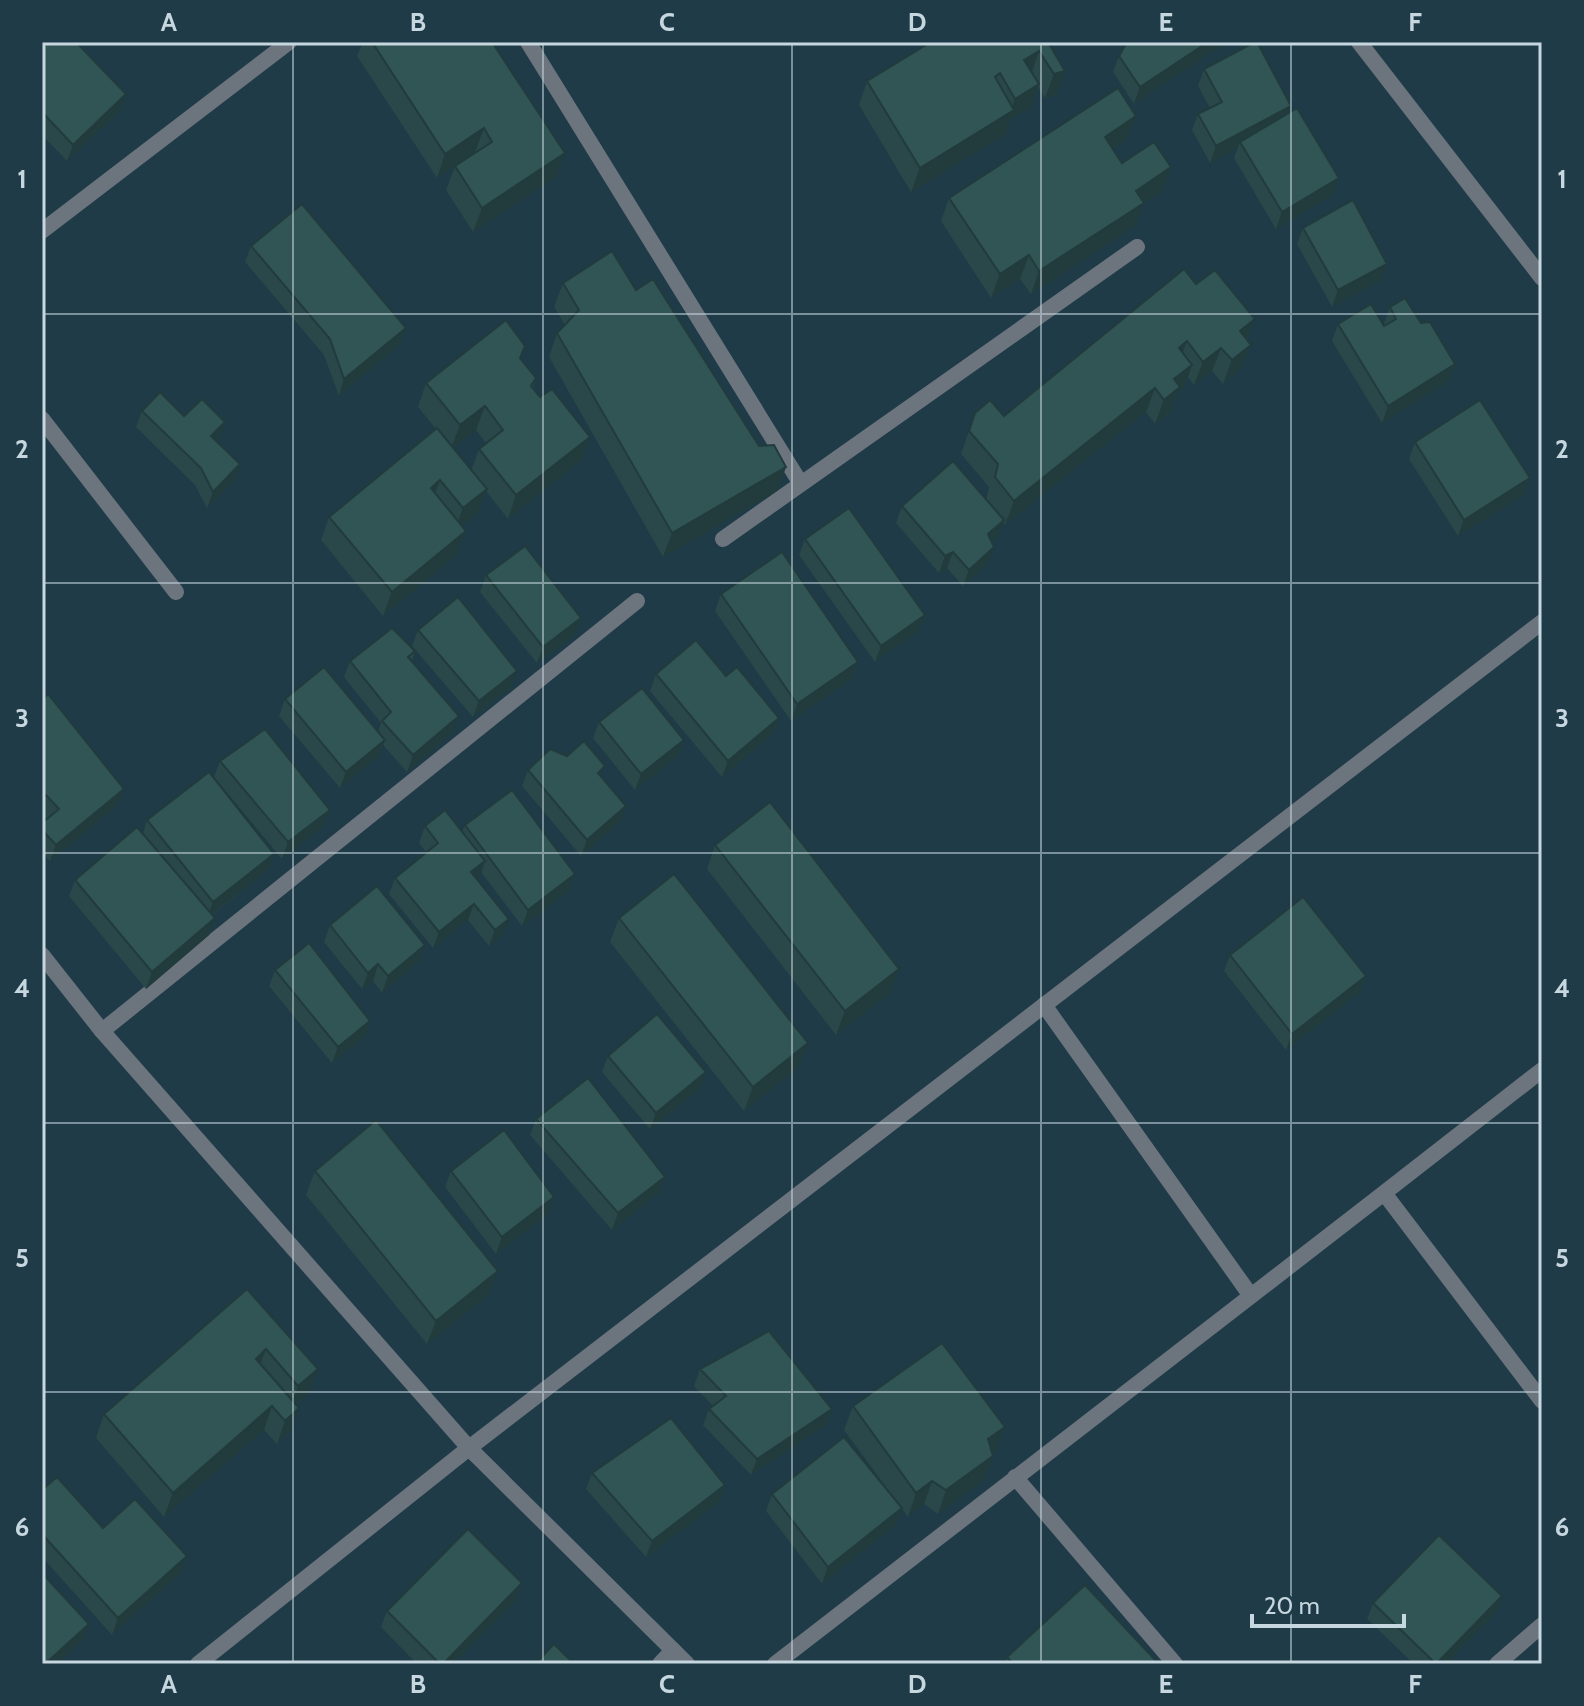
<svg xmlns="http://www.w3.org/2000/svg" width="1584" height="1706" font-family="Cabin,sans-serif">
  <style>
    .lines { fill: none; stroke-linecap: round; stroke-linejoin: round }
    .minor { stroke: #6c747e; stroke-width: 16 }
    .tertiary { stroke: #6c747e; stroke-width: 16 }
    .wall { fill: #2a4849; fill-rule: evenodd }
    .shaded-wall { fill: #223b3c }
    .building { fill: #315455; stroke: #223b3c; stroke-width: 2 }
    .grid { fill: none; stroke: #c7d7df; stroke-width: 2; stroke-opacity: 0.55 }
    .neatline { fill: none; stroke: #c7d7df; stroke-width: 3 }
    .grid-label { font-size: 26px; text-anchor: middle; font-weight: bold; fill: #c7d7df }
  </style>
  <rect width="100%" height="100%" fill="#1e3b47"/>
  <g class="lines">
    <path class="minor" d="M528 42 801 484
      M1359 42 1542 278
      M42 231 289 42
      M42 419 176 592
      M723 539 1137 247
      M1044 1005 1251 1296 1384 1193 1542 1401
      M102 1031 637 601
      M1384 1193 1542 1070
      M1015 1477 1175 1664
      M660 1664 673 1650
      M775 1664 1251 1296
      M1497 1664 1542 1625"/>
    <path class="tertiary" d="M42 955 102 1031 469 1448 687 1664
      M198 1664 469 1448 1542 622"/>
  </g>
  <path class="wall" d="M363 42H492L556 177 473 232 446 190 455 166 475 152 437 178 357 56Z
    M1048 42 1065 71 1057 95 1045 98 1038 87 1031 108 1010 120 1006 134 911 192 859 105 867 81Z
    M1127 42H1227L1134 104 1113 72 1119 56Z
    M42 48 120 111 67 161 42 135Z
    M1204 69 1291 106 1288 113 1339 178 1333 195 1276 229 1234 158 1238 147 1210 163 1192 130 1198 114 1210 108 1198 86Z
    M1127 140 1113 149 1122 163 1163 191 1144 203 1135 226 1031 294 1020 279 991 298 941 221 949 198Z
    M1303 228 1381 280 1332 307 1297 244Z
    M251 246 400 344 339 396 324 355 245 262Z
    M563 283 636 290 759 446 786 467 777 491 663 557 549 357 557 333 565 325 554 307Z
    M1196 284 1255 319 1247 340 1251 345 1242 368 1223 384 1212 371 1194 385 1188 377 1184 388 1178 392 1172 411 1155 424 1146 412 1005 525 1003 522 998 536 992 542 988 563 963 586 947 568 939 573 896 523 902 506 986 500 989 487 961 454 975 413 1004 416Z
    M1390 307 1421 323 1455 364 1449 381 1382 423 1332 341 1338 324 1385 326 1384 324Z
    M521 359 536 378 533 388 582 460 508 519 486 491 478 513 461 526 457 555 383 616 321 540 329 517 436 429 418 407 426 383ZM476 430 486 443 479 449 471 471 453 448Z
    M142 411 225 422 219 438 216 441 234 481 207 508 195 485 136 427Z
    M1415 442 1524 495 1458 536 1409 459Z
    M805 539 919 631 875 662 799 555Z
    M486 575 575 635 537 663 480 592Z
    M721 594 858 662 852 679 791 721 715 611Z
    M418 630 511 687 473 717 412 646Z
    M415 651 412 661 453 732 407 772 383 745 379 756 340 788 279 716 285 699 378 732 381 723 344 677 350 661Z
    M656 674 726 676 779 718 773 734 722 777 650 691Z
    M42 700 118 805 50 861 42 853V823L47 819 42 813Z
    M599 722 684 740 678 756 635 790 593 738Z
    M220 761 324 826 282 859 214 777Z
    M528 770 601 778 620 822 581 856 522 786Z
    M147 820 274 854 268 870 212 915 209 935 146 989 69 896 75 880 143 833Z
    M465 825 569 891 522 926 481 872 480 877 477 879 503 935 489 946 468 920 433 948 389 894 395 878 426 852 419 843 425 826 462 832Z
    M715 845 899 969 890 993 836 1035 707 869Z
    M619 918 799 1067 744 1111 610 942Z
    M330 925 425 945 419 961 382 993 373 981 362 989 324 942Z
    M1230 955 1366 976 1360 992 1286 1050 1224 971Z
    M275 970 370 1021 365 1037 332 1063 269 986Z
    M608 1056 700 1089 650 1129 602 1072Z
    M536 1119 665 1177 659 1193 612 1230 530 1135Z
    M315 1171 489 1295 427 1344 306 1195Z
    M451 1171 554 1197 549 1213 496 1254 445 1187Z
    M247 1289 310 1393 296 1405 290 1432 277 1444 264 1430 164 1517 96 1438 104 1414Z
    M700 1369 832 1409 826 1425 751 1475 703 1425 709 1409 713 1406 694 1386Z
    M853 1406 1005 1427 996 1451 992 1454 993 1456 984 1480 938 1514 924 1504 908 1517 844 1430Z
    M592 1473 719 1502 646 1557 586 1489Z
    M42 1490 103 1528 187 1556 181 1573 112 1635 42 1557Z
    M772 1494 896 1525 822 1584 766 1511Z
    M522 1583 516 1600 453 1664H417L381 1627 387 1611Z
    M1373 1603 1496 1613 1446 1664H1414L1367 1619Z
    M1007 1657 1159 1664H1004Z"/>
  <path class="shaded-wall" d="M1208 42H1227L1134 104 1140 87Z
    M1039 51 1031 75 1024 60Z
    M1065 71 1057 95 1045 98 1054 74Z
    M1039 84 1031 108 1010 120 1006 134 911 192 920 168 1010 112 1015 99Z
    M126 94 120 111 67 161 73 145Z
    M1291 106 1285 122 1240 142 1238 147 1210 163 1216 146Z
    M1136 116 1127 140 1096 160 1105 137Z
    M484 128 475 152 437 178 445 154Z
    M565 153 556 177 473 232 482 208Z
    M1171 167 1163 191 1144 203 1135 226 1031 294 1039 271 1136 191Z
    M1339 178 1333 195 1276 229 1282 212Z
    M1029 255 1020 279 991 298 1000 274Z
    M1387 264 1381 280 1332 307 1338 290Z
    M1255 319 1246 342 1240 331Z
    M406 328 400 344 339 396 344 379Z
    M1187 341 1178 365 1179 348Z
    M1251 345 1242 368 1223 384 1232 360Z
    M1221 348 1212 371 1194 385 1203 362Z
    M1455 364 1449 381 1382 423 1388 406Z
    M1192 365 1184 388 1178 392 1172 411 1155 424 1164 400 1174 379Z
    M1155 388 1146 412 1005 525 1014 501Z
    M485 406 476 430 451 449 460 425Z
    M225 422 219 438 206 453 211 436Z
    M590 437 582 460 508 519 516 495Z
    M240 464 234 481 207 508 213 492Z
    M786 467 777 491 663 557 672 533Z
    M1530 478 1524 495 1458 536 1464 520Z
    M440 480 431 504V488Z
    M487 489 478 513 454 532 463 508Z
    M1004 520 998 536 982 550 988 534Z
    M466 531 457 555 383 616 392 592Z
    M994 547 988 563 963 586 969 570Z
    M953 552 947 568 939 573 945 556Z
    M925 615 919 631 875 662 881 646Z
    M581 618 575 635 537 663 543 647Z
    M858 662 852 679 791 721 797 704Z
    M517 671 511 687 473 717 479 701Z
    M459 716 453 732 407 772 413 755Z
    M779 718 773 734 722 777 728 761Z
    M385 740 379 756 340 788 346 772Z
    M684 740 678 756 635 790 641 774Z
    M124 789 118 805 50 861 56 845Z
    M626 806 620 822 581 856 587 840Z
    M330 810 324 826 282 859 288 842Z
    M274 854 268 870 207 918 213 902Z
    M485 861 480 877 465 889 471 872Z
    M575 874 569 891 522 926 528 910Z
    M474 904 468 920 433 948 439 932Z
    M215 918 209 935 146 989 152 972Z
    M509 919 503 935 489 946 495 930Z
    M425 945 419 961 382 993 388 976Z
    M378 964 373 981 362 989 368 973Z
    M899 969 890 993 836 1035 845 1011Z
    M1366 976 1360 992 1286 1050 1292 1034Z
    M370 1021 365 1037 332 1063 338 1047Z
    M808 1043 799 1067 744 1111 753 1087Z
    M706 1072 700 1089 650 1129 656 1113Z
    M665 1177 659 1193 612 1230 618 1213Z
    M554 1197 549 1213 496 1254 502 1237Z
    M498 1271 489 1295 427 1344 436 1321Z
    M266 1349 257 1373 256 1359Z
    M318 1369 310 1393 289 1410 298 1386Z
    M272 1406 264 1430 164 1517 173 1493Z
    M299 1408 290 1432 277 1444 285 1421Z
    M832 1409 826 1425 751 1475 757 1459Z
    M1005 1427 996 1451 980 1463 988 1439Z
    M993 1456 984 1480 938 1514 946 1490Z
    M932 1481 924 1504 908 1517 916 1493Z
    M725 1485 719 1502 646 1557 652 1541Z
    M902 1508 896 1525 822 1584 828 1567Z
    M187 1556 181 1573 112 1635 118 1618Z
    M522 1583 516 1600 453 1664H443Z
    M1502 1596 1496 1613 1446 1664H1436Z
    M89 1624 83 1640 57 1664H45Z"/>
  <path class="building" d="M49 42H76L126 94 73 145 42 112V48Z
    M372 42H492L565 153 482 208 455 166 492 142 484 128 445 154Z
    M931 42H1048L1065 71 1054 74 1039 51 1024 60 1039 84 1015 99 1000 73 995 77 1014 110 920 168 867 81Z
    M1127 42H1208L1140 87 1119 56Z
    M1255 42H1257L1291 106 1216 146 1198 114 1222 102 1204 69Z
    M1118 88 1136 116 1105 137 1122 163 1154 142 1171 167 1136 191 1144 203 1039 271 1029 255 1000 274 949 198Z
    M1297 108 1339 178 1282 212 1240 142Z
    M1353 200 1387 264 1338 290 1303 228Z
    M302 204 406 328 344 379 330 339 251 246Z
    M612 251 636 290 653 279 759 446 774 445 786 467 672 533 557 333 579 310 563 283Z
    M1184 269 1196 284 1215 270 1255 319 1240 331 1251 345 1232 360 1221 348 1203 362 1187 341 1179 348 1192 365 1174 379 1180 387 1164 400 1155 388 1014 501 995 477 998 464 969 431 975 413 990 400 1004 416Z
    M1405 298 1421 323 1430 322 1455 364 1388 406 1338 324 1371 304 1384 326 1396 319 1390 307Z
    M506 320 525 346 520 358 536 378 531 386 540 397 552 389 590 437 516 495 479 449 503 430 485 406 460 425 426 383Z
    M160 392 184 416 202 399 225 422 211 436 240 464 213 492 201 468 142 411Z
    M1480 400 1530 478 1464 520 1415 442Z
    M437 428 487 489 463 508 440 480 431 488 466 531 392 592 329 517Z
    M953 461 1004 520 988 534 994 547 969 570 953 552 945 556 902 506Z
    M849 508 925 615 881 646 805 539Z
    M525 546 581 618 543 647 486 575Z
    M782 552 858 662 797 704 721 594Z
    M458 597 517 671 479 701 418 630Z
    M392 628 415 651 408 657 459 716 413 755 382 721 391 712 350 661Z
    M696 640 726 676 737 667 779 718 728 761 656 674Z
    M324 667 385 740 346 772 285 699Z
    M642 688 684 740 641 774 599 722Z
    M48 694 124 789 56 845 42 830V823L59 809 46 795 42 798V700Z
    M265 729 330 810 288 842 220 761Z
    M584 741 605 766 598 773 626 806 587 840 528 770 550 749 567 756Z
    M209 772 274 854 213 902 147 820Z
    M512 790 575 874 528 910 465 825Z
    M770 802 899 969 845 1011 715 845Z
    M445 810 485 861 471 872 509 919 495 930 474 904 439 932 395 878 438 843 425 826Z
    M137 827 215 918 152 972 75 880Z
    M674 874 808 1043 753 1087 619 918Z
    M377 886 425 945 388 976 378 964 368 973 330 925Z
    M1303 897 1366 976 1292 1034 1230 955Z
    M309 943 370 1021 338 1047 275 970Z
    M657 1014 706 1072 656 1113 608 1056Z
    M588 1078 665 1177 618 1213 536 1119Z
    M376 1120 498 1271 436 1321 315 1171Z
    M504 1130 554 1197 502 1237 451 1171Z
    M247 1289 318 1369 298 1386 266 1349 256 1359 299 1408 285 1421 272 1406 173 1493 104 1414Z
    M769 1331 832 1409 757 1459 709 1409 726 1396 700 1369Z
    M942 1343 1005 1427 988 1439 993 1456 946 1490 932 1481 916 1493 853 1406Z
    M671 1418 725 1485 652 1541 592 1473Z
    M844 1437 902 1508 828 1567 772 1494Z
    M57 1477 103 1528 135 1499 187 1556 118 1618 42 1534V1490Z
    M468 1529 522 1583 443 1664H440L387 1611Z
    M1439 1535 1502 1596 1436 1664 1373 1603Z
    M42 1573 89 1624 45 1664H42Z
    M1085 1585 1159 1664H1013L1007 1657Z
    M554 1644 574 1664H535Z"/>
  <path class="grid" d="M293 42V1664M543 42V1664M792 42V1664M1041 42V1664M1291 42V1664M42 314H1542M42 583H1542M42 853H1542M42 1123H1542M42 1392H1542"/>
  <rect width="1584" height="1706" fill="none" stroke="#1e3b47" stroke-width="88"/>
  <path d="M1252 1614v12h152v-12" fill="none" stroke="#c7d7df" stroke-width="4"/>
  <text x="1264" y="1614" font-size="24" fill="#c7d7df" stroke="#1e3b47" stroke-width="6" paint-order="stroke">20 m</text>
  <rect x="44" y="44" width="1496" height="1618" class="neatline"/>
  <g class="grid-label">
    <text x="169" y="31">A</text>
    <text x="418" y="31">B</text>
    <text x="667" y="31">C</text>
    <text x="917" y="31">D</text>
    <text x="1166" y="31">E</text>
    <text x="1415" y="31">F</text>
    <text x="22" y="188">1</text>
    <text x="1562" y="188">1</text>
    <text x="22" y="458">2</text>
    <text x="1562" y="458">2</text>
    <text x="22" y="727">3</text>
    <text x="1562" y="727">3</text>
    <text x="22" y="997">4</text>
    <text x="1562" y="997">4</text>
    <text x="22" y="1267">5</text>
    <text x="1562" y="1267">5</text>
    <text x="22" y="1536">6</text>
    <text x="1562" y="1536">6</text>
    <text x="169" y="1693">A</text>
    <text x="418" y="1693">B</text>
    <text x="667" y="1693">C</text>
    <text x="917" y="1693">D</text>
    <text x="1166" y="1693">E</text>
    <text x="1415" y="1693">F</text>
  </g>
</svg>
